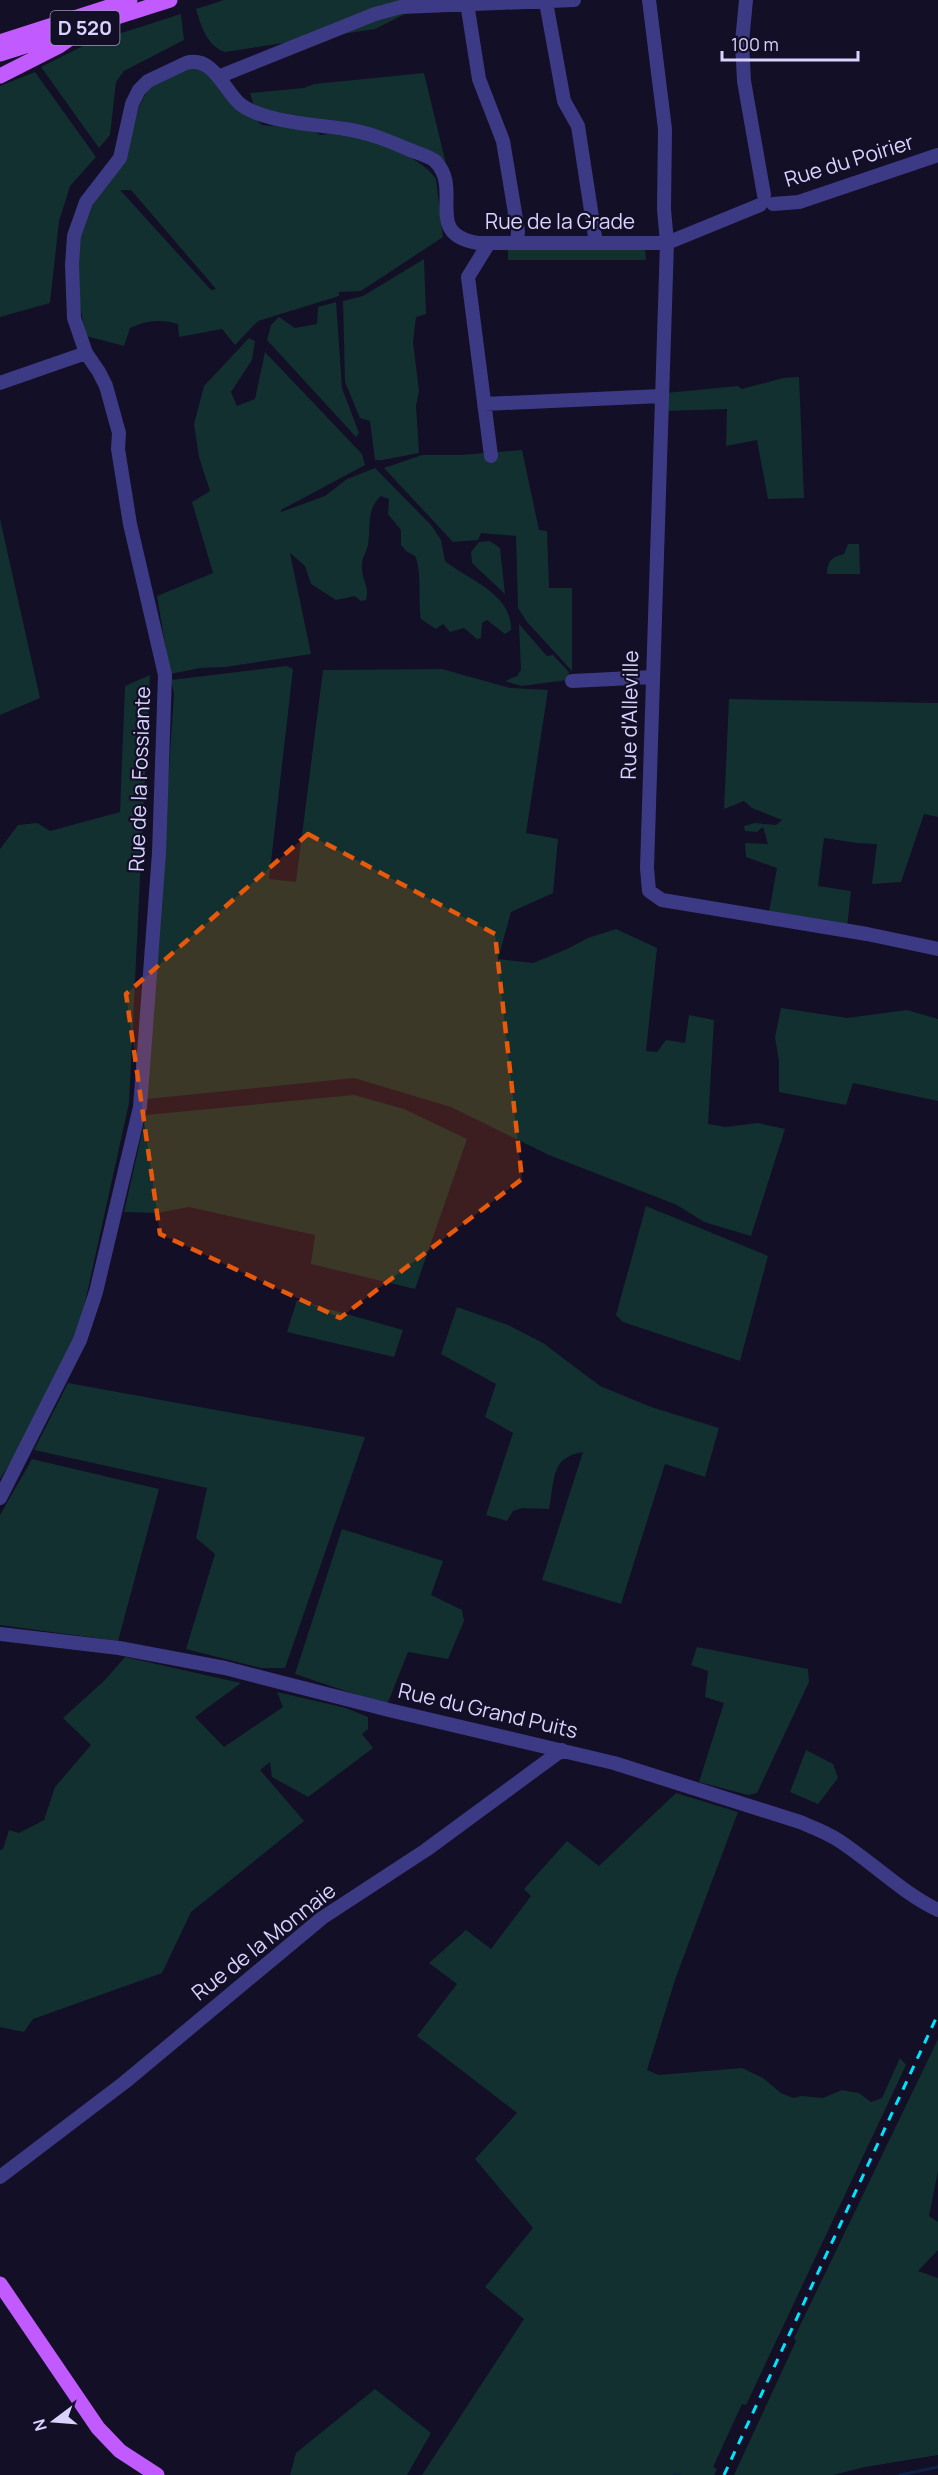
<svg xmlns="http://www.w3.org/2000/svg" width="938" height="2475" font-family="Manrope,sans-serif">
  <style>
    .green { fill: #12302f; fill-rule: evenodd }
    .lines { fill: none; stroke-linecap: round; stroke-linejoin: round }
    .stream { stroke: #0c2248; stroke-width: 3 }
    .minor { stroke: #3d3a85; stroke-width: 14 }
    .major { stroke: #c25bff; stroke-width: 15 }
    .rail { stroke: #00e5ff; stroke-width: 3; stroke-dasharray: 9 8; stroke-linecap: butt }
    .marked { fill: #e8590c; fill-opacity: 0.2; stroke: #e8590c; stroke-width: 4.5; stroke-dasharray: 12 8; stroke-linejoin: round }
    .labels { text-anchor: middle; stroke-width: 4.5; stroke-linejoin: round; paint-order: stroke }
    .shield { fill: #130f26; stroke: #9e99be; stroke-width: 1.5 }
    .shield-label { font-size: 20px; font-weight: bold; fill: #d9d4ff }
    .street-label { font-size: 21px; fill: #d9d4ff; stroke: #130f26 }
  </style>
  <rect width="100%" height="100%" fill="#130f26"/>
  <path class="green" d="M224 0H458L427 3 375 29 225 52C207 46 201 26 196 9Z
    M181 14 184 40 124 71 116 82 110 135 99 148 41 67 87 44Z
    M198 65 262 125 311 129 320 135C326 135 333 132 338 132 365 136 422 156 436 179L443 237 361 291 339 292V296L258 321 235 345 222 329 179 337 178 324C161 319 146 320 130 328L124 346 86 336 79 301 78 271 81 237 91 207 126 155 139 107 146 93 156 82ZM120 190H131L216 289 211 290Z
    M35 72 96 157 70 186 59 221 50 303 0 317V86Z
    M424 73 446 164 433 154 274 114 254 106 250 93 304 88 314 84Z
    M508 248H645L646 260H508Z
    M424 259 426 314 416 317 413 342 419 391 416 406 419 453 382 460H375L370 421 360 418 345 382 343 301 363 296Z
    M336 302 342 388 359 433 356 437 267 340 271 325 279 317 295 328 317 324 318 307Z
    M249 338 255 341 252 360 231 392 237 406 255 399 265 352 362 454 365 465 281 510V512L325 496 347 479 375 468 431 525 441 540 445 561C468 580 512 593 511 630L505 634 487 620 482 623 481 638 477 639 464 628 450 632 443 624 436 629 421 619C418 600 422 571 415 556L406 551 401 545V530L388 514 389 499 381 496C366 509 371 527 368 545 366 553 361 559 362 568 362 580 370 588 366 600L361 601 355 596 336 600 311 584 305 566 290 553 311 654 225 667 200 668 170 674 157 596 213 573 192 502 210 491 199 457 194 424 204 386Z
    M799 377 804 498 768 499 757 440 726 446 727 409 666 411V393L738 386 742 389 783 378Z
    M522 450 539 530 547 531 549 588H572V671L527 622 518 608 516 536 481 533 478 540 453 542 384 468 422 455H460Z
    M0 519 40 698 0 715Z
    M490 541 500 548 505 594 472 563 471 552 479 542Z
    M848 544H859L860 574H827C827 561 832 557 844 554Z
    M519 624 547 656 553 655 569 672 568 680 521 686 505 681 517 676 521 670Z
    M287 666 293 669 269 879 296 882 323 670 442 669 510 688 548 690 526 833 558 839 553 893 511 912 498 959 533 963 565 950 588 938 616 929 657 948 646 1051 657 1052 666 1040 685 1043 689 1015 714 1020 708 1124 726 1127 758 1123 785 1129 751 1236 704 1222 677 1205 549 1155 451 1107 354 1078 147 1099 174 694 171 680Z
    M150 675 129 1103 79 1330 25 1439 0 1479V849L18 825 37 823 50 831 120 812 125 686Z
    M729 699 938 703V817L924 814 901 882 872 884 877 844 857 843 824 838 818 886 851 891 847 928 769 912 777 868 746 857 745 843 768 844 763 827 757 832 745 831 744 826 755 823 776 825 782 820 752 808 744 801 724 809Z
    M781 1008 847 1018 907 1010 938 1019V1101L853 1083 846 1105 779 1092V1061L775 1037Z
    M354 1095 404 1109 467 1139 415 1289 311 1264 315 1235 189 1207 157 1213 124 1212 146 1115Z
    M646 1206 768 1256 740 1361 623 1322 616 1315Z
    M297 1300 403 1330 394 1357 287 1332Z
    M457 1307 508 1325 543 1343 600 1386 651 1407 719 1428 705 1477 665 1464 621 1604 542 1580 583 1452C550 1457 555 1480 549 1509L522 1508 513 1511 507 1521 486 1515 513 1433 485 1417 496 1384 441 1354Z
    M68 1383 365 1437 285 1668H261L186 1649 215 1554 196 1538 207 1488 34 1450Z
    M32 1459 159 1489 118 1641 0 1625V1515Z
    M342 1529 443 1561 431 1595 462 1610 464 1621 448 1659 408 1652 387 1705 295 1674Z
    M697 1647 808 1669 809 1682 757 1793 748 1795 699 1782 724 1703 705 1697 708 1671 691 1665Z
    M125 1657 241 1683 195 1717 224 1747 283 1707 277 1692 346 1708 368 1717V1729L362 1734 373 1748 308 1797 272 1777 270 1762 260 1770 304 1821 191 1912 162 1973 33 2019 24 2032 0 2027V1850L3 1849 9 1830 19 1833 44 1820 55 1787 91 1745 63 1718 105 1680Z
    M806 1750 833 1764 838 1778 818 1804 790 1792Z
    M676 1793 738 1812 676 1977 647 2070 659 2075 742 2068 763 2078 781 2093 793 2098 801 2096 823 2098 842 2090 859 2093 871 2102 882 2098 900 2058 906 2065 746 2405 742 2404 713 2467 717 2469 714 2475H422L524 2319 485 2287 533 2228 475 2159 517 2113 417 2036 457 1984 429 1963 466 1930 491 1949 531 1896 524 1889 567 1841 599 1866Z
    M938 2039V2171L929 2216 938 2222V2250L918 2271 938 2278V2455L865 2467 833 2475H734L796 2341 794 2338Z
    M375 2389 431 2433 407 2475H290L296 2453Z"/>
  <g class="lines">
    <path class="stream" d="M674 2475H679
      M900 2475 938 2467"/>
    <path class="minor" d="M649 0 665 129 664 209 667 243 647 868 649 891 662 900 867 934 938 949
      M746 0 742 42 744 81 764 195
      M546 2 564 101 578 126 596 243
      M467 3 479 79 503 141 518 231 517 243
      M218 77 375 14 401 7 574 0
      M773 204 799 202 938 155
      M489 243 468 277 491 456
      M0 383 86 353
      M484 404 661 396
      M572 681 652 677
      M0 1498 80 1340 96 1292 140 1107 159 853 165 675 130 524 118 449 119 433 106 386 99 372 86 353 74 318 72 265 74 236 86 202 120 158 132 104 139 90 148 81 186 63C213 55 224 90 240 104 249 111 258 114 269 117 293 124 320 125 345 129 368 132 389 141 410 150 417 153 429 156 435 161 464 190 422 234 478 243H667L760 205
      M0 1634 119 1648 225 1668 389 1710 614 1763 800 1822C812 1827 826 1832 838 1840 872 1862 901 1892 938 1910
      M0 2177 125 2082 322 1918 426 1850 562 1750"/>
    <path class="major" d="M0 42 130 0
      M0 54 170 0
      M0 76 59 46 69 39
      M0 2284 98 2428 120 2451 157 2475"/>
    <path class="rail" d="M724 2475 938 2014"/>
  </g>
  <path class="marked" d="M308 834 495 934 522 1179 340 1318 160 1234 126 994Z"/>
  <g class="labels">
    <rect class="shield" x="50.5" y="11" width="69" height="34" rx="4.5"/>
    <g class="shield-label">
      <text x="85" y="35">D 520</text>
    </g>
    <g class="street-label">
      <text transform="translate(849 161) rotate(-17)" y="7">Rue du Poirier</text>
      <text x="560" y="229">Rue de la Grade</text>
      <text transform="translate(630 715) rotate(-89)" y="7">Rue d'Alleville</text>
      <text transform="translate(140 779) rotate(-88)" y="7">Rue de la Fossiante</text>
      <text transform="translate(488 1711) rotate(13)" y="7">Rue du Grand Puits</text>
      <text transform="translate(264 1942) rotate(-38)" y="7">Rue de la Monnaie</text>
    </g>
  </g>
  <g transform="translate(54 2421) rotate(254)" stroke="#130f26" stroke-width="4.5" paint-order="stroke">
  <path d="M0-4.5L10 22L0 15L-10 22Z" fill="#d9d4ff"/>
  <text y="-9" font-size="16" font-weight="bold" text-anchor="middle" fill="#d9d4ff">N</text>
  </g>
  <path d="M722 51v9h136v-9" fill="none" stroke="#d9d4ff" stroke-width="3"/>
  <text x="731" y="51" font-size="18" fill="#d9d4ff" stroke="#130f26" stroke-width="4.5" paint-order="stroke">100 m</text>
</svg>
